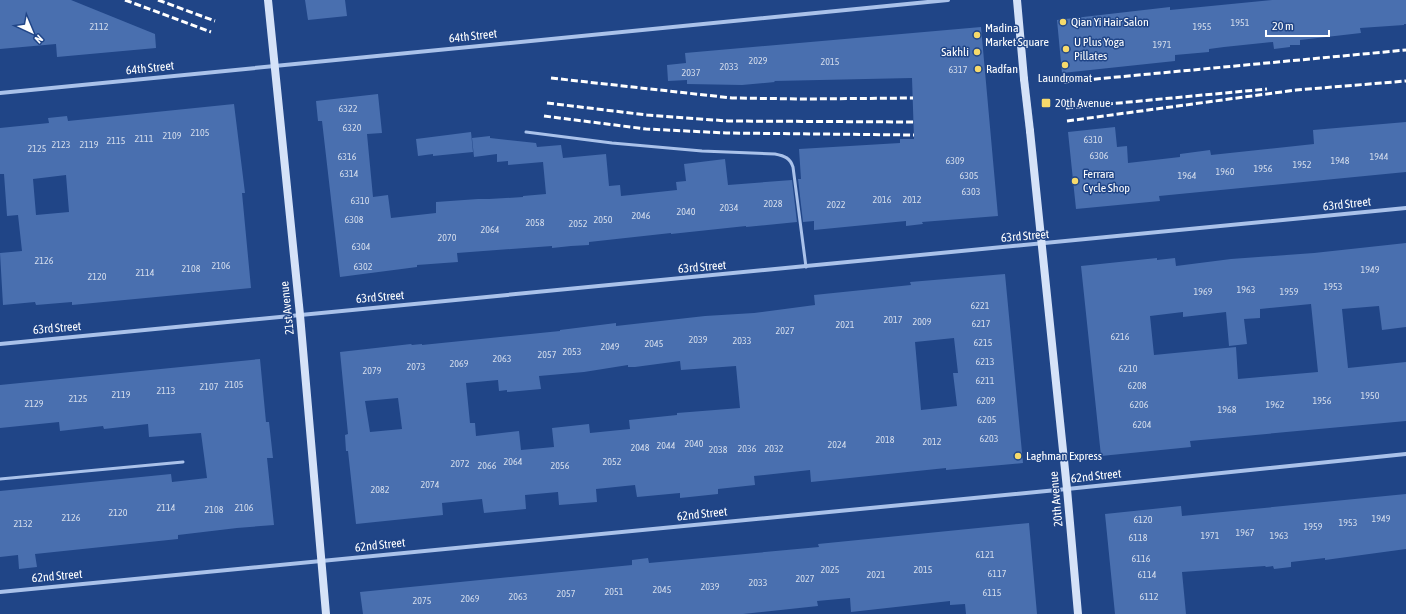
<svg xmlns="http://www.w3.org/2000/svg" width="1406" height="614" font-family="'Asap Condensed',sans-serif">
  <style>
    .building { fill: #496faf; fill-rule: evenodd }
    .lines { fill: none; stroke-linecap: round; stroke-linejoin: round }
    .lane { stroke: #aac2ea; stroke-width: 3 }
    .street { stroke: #aac2ea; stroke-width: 4 }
    .secondary { stroke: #d5e2f8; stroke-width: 8 }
    .rail { stroke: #fff; stroke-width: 3; stroke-dasharray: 7 3; stroke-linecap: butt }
    .secondary-bridge { stroke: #d5e2f8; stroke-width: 8 }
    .poi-dot { fill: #f7da6b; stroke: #204587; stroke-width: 1.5 }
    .labels { text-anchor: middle; stroke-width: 3; stroke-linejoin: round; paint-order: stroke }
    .number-label { font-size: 10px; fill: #d2dbeb }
    .poi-label { font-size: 12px; fill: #fff; stroke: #204587; text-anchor: start }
    .street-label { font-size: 12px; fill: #fff; stroke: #204587 }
  </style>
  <rect width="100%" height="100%" fill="#204587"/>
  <path class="building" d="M0 0H71L155 34 156 48 57 57 56 44 0 49Z
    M305 0H345L347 16 308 20Z
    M1272 0H1406V24H1404V25L1360 28 1361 33 1300 40V45H1290V47L1274 49 1273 42 1224 47 1209 49V52L1175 55V61L1062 73 1057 20 1170 7V10Z
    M981 27 998 216 922 222 923 224 906 226V221L814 230V221L803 222 798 179H801L799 149 900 143V139H914L912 78 774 81 775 82 742 85 687 84V80L668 81 667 65 686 63 685 53Z
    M378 94 382 133 367 134 373 197 388 195 391 218 436 213V202L478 199H489L523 197V196L546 194 543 162 508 165V161L497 162V154L474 157 472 138 490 136V138L536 143 537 147 561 145 563 158 606 154 609 186 620 185 621 196 677 190 676 182 686 181 684 164 725 159 728 185 792 180 797 222 746 227V226L671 234V233L589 242V245L571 246 552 248V246L457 253 458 262 417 265V267L340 277 322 121H318L316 101Z
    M234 104 245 193H242L251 288 72 305V302L36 305 35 302 3 305 0 253 22 251 18 215 7 216 4 174H0V128L49 123 48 118 67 116 68 121ZM66 175 69 212 36 215 33 179Z
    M1406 122V172L1159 196 1160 201 1076 209 1068 132 1115 127 1117 147 1127 146 1128 163 1180 157V154L1210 150 1211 155 1314 144 1313 130Z
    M471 132 473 152 433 156V154L418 156 416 139Z
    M1406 243V327L1382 330 1379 306 1342 309 1348 368 1406 362V421L1190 441 1191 447 1101 456 1081 266 1157 258V260L1175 258 1176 266 1231 259 1314 253ZM1311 304 1318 372 1238 379 1236 347 1154 355 1150 316 1183 312V317L1226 312 1229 346 1247 344 1244 319 1260 318V309Z
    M1005 274 1023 463 946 470V468L811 482 810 470 754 476 755 485 718 489V494L680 498V493L637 497 635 485 596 489 597 502 559 505 558 492 525 495 526 509 484 513 482 499 442 503 443 515 356 524 348 451H346L345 435 348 434 340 352 411 344 412 345 422 344V345L560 331V330L616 323V326L705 316 754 313 815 305 814 295 911 285 910 282ZM954 338 958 373H953L957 406 921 410 915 342ZM680 361 681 370 736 366 740 408 677 413V415L629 420 630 429 590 433 589 424 552 428 554 447 521 450 519 431 476 436 475 423H470L466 383 498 380 499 391 507 390V392L541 389 539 376 584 372 628 365V367H635ZM398 398 402 429 370 432 365 401Z
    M260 359 266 422H269L273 458H267L274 525 237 528 178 535V539L35 554 37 567 19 569 18 555 0 557V491L171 474 172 482 207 478 201 433 149 437 148 424 104 429 103 426 60 431 59 422 0 428V385Z
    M1406 494V549L1325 560V558L1291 562V567L1274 569 1273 566 1266 567 1265 566 1182 572 1186 614H1115L1105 514 1181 506 1182 516Z
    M1029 523 1037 614H966L965 604 950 605V601L851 612 850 598 817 601 818 606 743 614H363L360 592 632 565V560L648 558 649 563 819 547 818 544Z"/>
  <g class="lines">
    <path class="lane" d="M526 132 612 143 702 151 775 154C785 156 790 158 793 167L806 267
      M0 479 183 462"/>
    <path class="street" d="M0 93 948 0
      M0 344 1406 208
      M0 592 1067 489 1406 454"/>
    <path class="secondary" d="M268 0 300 315 326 614
      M1017 0 1024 79
      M1030 131 1067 489 1078 614"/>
    <path class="rail" d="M125 0 211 32
      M158 0 215 21
      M551 78 732 98 804 99 913 98
      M1064 82 1406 50
      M547 103 647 115 728 121 914 122
      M1066 108 1267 89
      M544 116 646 129 726 133 914 135
      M1067 121 1296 90 1406 81"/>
    <path class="secondary-bridge" d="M1024 79 1030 131"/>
  </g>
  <g class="poi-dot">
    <circle cx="1063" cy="22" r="4"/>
    <circle cx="977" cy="35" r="4"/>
    <circle cx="1066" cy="49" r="4"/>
    <circle cx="977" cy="52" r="4"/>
    <circle cx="1065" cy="65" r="4"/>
    <circle cx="978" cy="69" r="4"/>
    <rect x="1041" y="98" width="10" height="10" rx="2"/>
    <circle cx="1075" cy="181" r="4"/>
    <circle cx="1018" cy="456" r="4"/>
  </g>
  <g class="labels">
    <g class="number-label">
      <text x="1240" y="26">1951</text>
      <text x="99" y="30">2112</text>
      <text x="1202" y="30">1955</text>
      <text x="1162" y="48">1971</text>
      <text x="758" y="64">2029</text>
      <text x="830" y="65">2015</text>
      <text x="729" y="70">2033</text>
      <text x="958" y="73">6317</text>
      <text x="691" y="76">2037</text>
      <text x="348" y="112">6322</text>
      <text x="352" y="131">6320</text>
      <text x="200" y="136">2105</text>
      <text x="172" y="139">2109</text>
      <text x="144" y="142">2111</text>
      <text x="1093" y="143">6310</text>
      <text x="116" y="144">2115</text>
      <text x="61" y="148">2123</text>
      <text x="89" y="148">2119</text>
      <text x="37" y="152">2125</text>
      <text x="1099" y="159">6306</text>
      <text x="347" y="160">6316</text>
      <text x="1379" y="160">1944</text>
      <text x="955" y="164">6309</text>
      <text x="1340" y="164">1948</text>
      <text x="1302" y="168">1952</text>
      <text x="1263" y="172">1956</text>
      <text x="1225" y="175">1960</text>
      <text x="349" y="177">6314</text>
      <text x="969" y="179">6305</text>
      <text x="1187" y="179">1964</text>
      <text x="971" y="195">6303</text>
      <text x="882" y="203">2016</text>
      <text x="912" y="203">2012</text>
      <text x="360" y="204">6310</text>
      <text x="773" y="207">2028</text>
      <text x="836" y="208">2022</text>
      <text x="729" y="211">2034</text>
      <text x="686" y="215">2040</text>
      <text x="641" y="219">2046</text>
      <text x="354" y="223">6308</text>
      <text x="603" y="223">2050</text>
      <text x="535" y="226">2058</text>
      <text x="578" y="227">2052</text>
      <text x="490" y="233">2064</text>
      <text x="447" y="241">2070</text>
      <text x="361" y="250">6304</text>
      <text x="44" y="264">2126</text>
      <text x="221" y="269">2106</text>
      <text x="363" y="270">6302</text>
      <text x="191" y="272">2108</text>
      <text x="1370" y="273">1949</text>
      <text x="145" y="276">2114</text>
      <text x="97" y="280">2120</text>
      <text x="1333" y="290">1953</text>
      <text x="1246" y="293">1963</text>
      <text x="1203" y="295">1969</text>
      <text x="1289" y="295">1959</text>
      <text x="980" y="309">6221</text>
      <text x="893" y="323">2017</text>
      <text x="922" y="325">2009</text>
      <text x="981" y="327">6217</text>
      <text x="845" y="328">2021</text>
      <text x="785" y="334">2027</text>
      <text x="1120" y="340">6216</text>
      <text x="698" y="343">2039</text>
      <text x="742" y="344">2033</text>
      <text x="983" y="346">6215</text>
      <text x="654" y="347">2045</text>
      <text x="610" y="350">2049</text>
      <text x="572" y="355">2053</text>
      <text x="547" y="358">2057</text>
      <text x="502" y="362">2063</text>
      <text x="985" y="365">6213</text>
      <text x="459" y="367">2069</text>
      <text x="416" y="370">2073</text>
      <text x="1128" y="372">6210</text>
      <text x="372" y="374">2079</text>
      <text x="985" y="384">6211</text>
      <text x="234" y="388">2105</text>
      <text x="1137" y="389">6208</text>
      <text x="209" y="390">2107</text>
      <text x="166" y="394">2113</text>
      <text x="121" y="398">2119</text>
      <text x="1370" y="399">1950</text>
      <text x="78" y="402">2125</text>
      <text x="986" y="404">6209</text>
      <text x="1322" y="404">1956</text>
      <text x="34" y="407">2129</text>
      <text x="1139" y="408">6206</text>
      <text x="1275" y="408">1962</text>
      <text x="1227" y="413">1968</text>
      <text x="987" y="423">6205</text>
      <text x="1142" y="428">6204</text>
      <text x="989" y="442">6203</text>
      <text x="885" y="443">2018</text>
      <text x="932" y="445">2012</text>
      <text x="694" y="447">2040</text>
      <text x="837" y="448">2024</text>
      <text x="666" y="449">2044</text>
      <text x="640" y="451">2048</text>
      <text x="747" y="452">2036</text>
      <text x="774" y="452">2032</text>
      <text x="718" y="453">2038</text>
      <text x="513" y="465">2064</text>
      <text x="612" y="465">2052</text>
      <text x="460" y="467">2072</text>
      <text x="487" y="469">2066</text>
      <text x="560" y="469">2056</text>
      <text x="430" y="488">2074</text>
      <text x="380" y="493">2082</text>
      <text x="166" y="511">2114</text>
      <text x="244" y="511">2106</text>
      <text x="214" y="513">2108</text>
      <text x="118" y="516">2120</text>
      <text x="71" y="521">2126</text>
      <text x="1381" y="522">1949</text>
      <text x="1143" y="523">6120</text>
      <text x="1348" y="526">1953</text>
      <text x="23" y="527">2132</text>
      <text x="1313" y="530">1959</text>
      <text x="1245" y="536">1967</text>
      <text x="1210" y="539">1971</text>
      <text x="1279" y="539">1963</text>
      <text x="1138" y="541">6118</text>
      <text x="985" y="558">6121</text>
      <text x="1141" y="562">6116</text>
      <text x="830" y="573">2025</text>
      <text x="923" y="573">2015</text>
      <text x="997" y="577">6117</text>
      <text x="876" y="578">2021</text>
      <text x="1147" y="578">6114</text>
      <text x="805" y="582">2027</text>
      <text x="758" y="586">2033</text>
      <text x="710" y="590">2039</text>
      <text x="662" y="593">2045</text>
      <text x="614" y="595">2051</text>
      <text x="992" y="596">6115</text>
      <text x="566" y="597">2057</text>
      <text x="518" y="600">2063</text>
      <text x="1149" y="600">6112</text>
      <text x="470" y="602">2069</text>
      <text x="422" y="604">2075</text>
    </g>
    <g class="poi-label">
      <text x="1071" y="26">Qian Yi Hair Salon</text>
      <text x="985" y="32">Madina<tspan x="985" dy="14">Market Square</tspan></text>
      <text x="1074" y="46">U Plus Yoga<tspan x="1074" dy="14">Pillates</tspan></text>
      <text x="969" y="56" text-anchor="end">Sakhli</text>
      <text x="986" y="73">Radfan</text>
      <text x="1065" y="82" text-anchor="middle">Laundromat</text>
      <text x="1055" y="107">20th Avenue</text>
      <text x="1083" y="178">Ferrara<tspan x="1083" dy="14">Cycle Shop</tspan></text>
      <text x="1026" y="460">Laghman Express</text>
    </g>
    <g class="street-label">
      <text transform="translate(473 36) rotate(-6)" y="4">64th Street</text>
      <text transform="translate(150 68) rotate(-6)" y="4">64th Street</text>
      <text transform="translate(1347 204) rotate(-6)" y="4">63rd Street</text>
      <text transform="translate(1025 236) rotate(-5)" y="4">63rd Street</text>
      <text transform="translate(702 267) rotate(-5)" y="4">63rd Street</text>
      <text transform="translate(380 297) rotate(-5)" y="4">63rd Street</text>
      <text transform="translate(287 308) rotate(-96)" y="4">21st Avenue</text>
      <text transform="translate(57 328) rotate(-5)" y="4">63rd Street</text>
      <text transform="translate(1096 476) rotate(-6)" y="4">62nd Street</text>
      <text transform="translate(1056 499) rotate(-95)" y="4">20th Avenue</text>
      <text transform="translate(702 514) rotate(-6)" y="4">62nd Street</text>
      <text transform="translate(380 545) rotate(-6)" y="4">62nd Street</text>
      <text transform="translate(57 576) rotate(-5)" y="4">62nd Street</text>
    </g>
  </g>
  <g transform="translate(32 32) rotate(136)" stroke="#204587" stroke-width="3" paint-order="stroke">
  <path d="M0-3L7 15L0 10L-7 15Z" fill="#ffffff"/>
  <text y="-6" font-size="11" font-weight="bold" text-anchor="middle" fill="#ffffff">N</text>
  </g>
  <path d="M1266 30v6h63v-6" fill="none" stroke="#ffffff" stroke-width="2"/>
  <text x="1272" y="30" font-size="12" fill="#ffffff" stroke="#204587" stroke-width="3" paint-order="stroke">20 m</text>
</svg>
